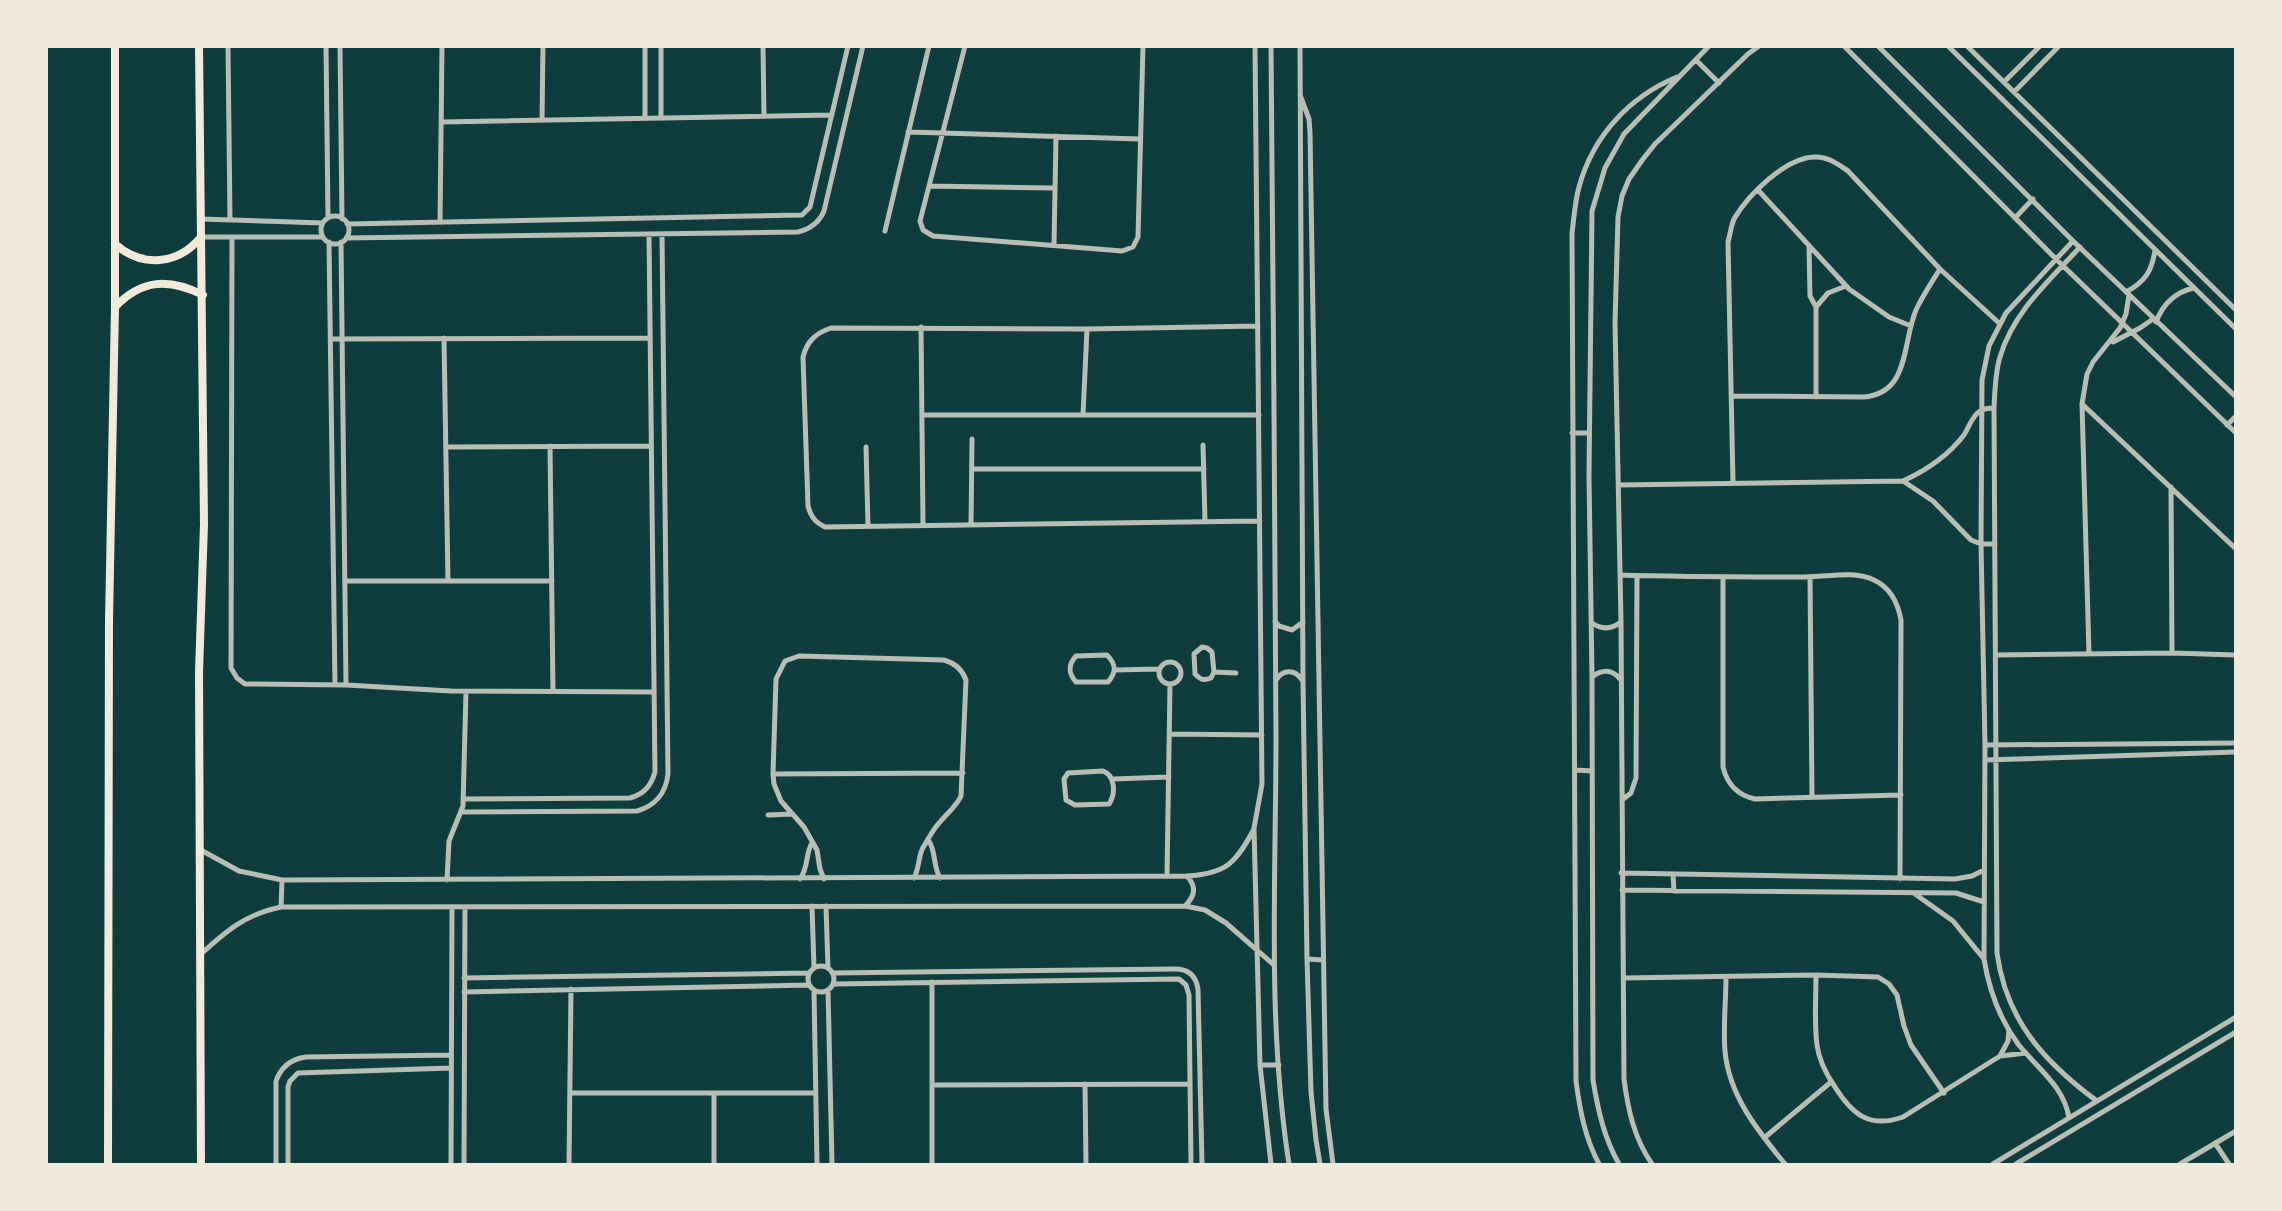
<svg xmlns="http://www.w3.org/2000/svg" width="2282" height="1211" font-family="'Noto Serif',serif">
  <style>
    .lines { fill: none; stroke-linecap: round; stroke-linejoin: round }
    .minor { stroke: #b8beb3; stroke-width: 5 }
    .secondary { stroke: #f1e9da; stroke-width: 8 }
  </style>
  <rect width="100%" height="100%" fill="#0f3d3e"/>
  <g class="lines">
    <path class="minor" d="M228 46 230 219
      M326 46 328 218
      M340 46 342 219
      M661 46V118
      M763 46 764 116
      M965 46 920 221 923 230 933 236 1122 251 1133 247 1138 237 1143 46
      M1255 46 1262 784 1254 828 1260 1065 1271 1164
      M1271 46C1272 277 1276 507 1276 738 1276 880 1267 1023 1289 1164
      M1300 46 1303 681 1307 959 1311 1092 1316 1140 1320 1164
      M1844 46 2056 259 2236 433
      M1878 46 2073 241 2236 397
      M1948 46 2236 329
      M1967 46 2236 310
      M1696 60 1719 83
      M2004 82 2040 46
      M2014 92 2059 46
      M1300 95 1309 119 1310 132 1326 1109 1333 1164
      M645 118V46
      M542 120 543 46
      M441 122 832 115
      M908 132 1140 139
      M929 186 1055 188
      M1758 190 1849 289 1889 317 1911 326
      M321 230a14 14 0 1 1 28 0a14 14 0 1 1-28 0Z
      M2015 218 2033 199
      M200 219 323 223
      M440 222 442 46
      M347 224 802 215 810 207 848 46
      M885 231 929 46
      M201 237H323
      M232 237 231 668 237 678 245 684 346 685 451 691 654 692
      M346 238 798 232C810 229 819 223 824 211L863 46
      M329 242 335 685
      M341 242 346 685
      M1054 245 1056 136
      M1809 246 1810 296 1816 307
      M2080 247C2050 280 2013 312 2000 357 1995 373 1995 391 1994 408L1997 953C2006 1020 2044 1062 2097 1101
      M2126 292C2145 282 2152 271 2155 250
      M2156 322C2163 304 2175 292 2194 288
      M1258 326 1087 329 831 328C816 333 807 341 803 357L808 506C811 517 815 522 825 527L1260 521
      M921 327 923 525
      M444 338 448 581
      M330 339 650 338
      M2113 342 2140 328 2153 319
      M1731 396 1863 397C1910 394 1902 343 1916 310 1923 295 1932 282 1940 269
      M1816 397V307L1828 293 1846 286
      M2082 404 2236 549
      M922 415H1259
      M1083 415 1087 329
      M2227 425 2236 416
      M1572 433H1589
      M1203 445 1205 522
      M550 446 553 691
      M446 447 651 446
      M866 447 868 526
      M972 469H1204
      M1903 481 1933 501 1971 540 1981 544H1995
      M1733 483 1728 242C1730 235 1731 226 1734 219 1748 195 1785 158 1814 157 1827 156 1838 164 1848 171L1940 269 1999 323
      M1618 485 1903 481C1927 470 1948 456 1964 435 1969 427 1972 416 1980 411 1985 408 1989 408 1994 408
      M2171 487 2172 653
      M971 525 972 439
      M1620 575C1682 577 1744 577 1805 577 1827 577 1854 570 1874 580 1891 588 1898 603 1901 620L1900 879
      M1723 577V767C1727 784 1737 795 1755 799L1901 795
      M1810 577 1812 797
      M346 581H552
      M1275 621 1279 626 1292 630 1303 622
      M1592 623C1602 630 1612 629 1621 622
      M1202 647 1207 648 1212 652 1214 672 1211 678C1204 681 1201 680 1195 674L1194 654Z
      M2089 654 2082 404 2087 374 2093 362 2120 328 2126 314 2129 295
      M1107 655C1116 664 1117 672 1108 682H1076C1068 673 1068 665 1076 656Z
      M1996 655 2172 653 2236 655
      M1159 673a11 11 0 1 1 22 0a11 11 0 1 1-22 0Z
      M1115 670 1159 669
      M1214 672 1236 673
      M1592 677C1602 669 1612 669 1620 679
      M1276 680C1283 669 1295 669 1302 680
      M1170 734 1262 735
      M1985 745 2236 743
      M1985 760 2236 752
      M1575 770 1592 771
      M1103 771C1115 775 1116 794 1109 804L1075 805 1066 800 1064 779 1068 773Z
      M773 774 963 773
      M1113 779 1169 777
      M464 799 630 798C644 794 651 786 655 772L649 234
      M1622 800 1631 793 1636 778 1637 576
      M462 812 637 811C655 806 666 793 668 774L662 234
      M768 815 792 814
      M929 841C936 852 933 866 940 878
      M199 849 239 871 282 880 1187 876C1226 874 1236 863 1254 829
      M1621 873 1955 879 1972 876 1984 870
      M1673 874 1674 891
      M1167 876 1170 684
      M800 879C809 867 805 854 812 843
      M824 879 820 869 817 850 804 827 781 801 774 784 773 774 776 679 785 661 799 656 944 660C955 663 962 669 966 680L961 796C956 807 947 813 940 822 933 829 929 838 924 846 918 854 920 867 914 878
      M447 880 449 841 463 806 466 691
      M1622 890 1956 893 1984 902
      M1915 894 1953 921 1984 959
      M812 906 814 968
      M826 906 828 968
      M1185 906C1195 896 1197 887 1187 876
      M281 907 282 880
      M200 955C226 931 246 914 281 907L1185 906 1205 910 1226 923 1274 965
      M1307 959 1323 960
      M808 979a13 13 0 1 1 26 0a13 13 0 1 1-26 0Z
      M832 973 1175 969C1188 969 1196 976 1198 989L1202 1164
      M1816 975C1816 998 1814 1022 1817 1045 1819 1061 1826 1074 1835 1087 1852 1114 1869 1129 1903 1117L2000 1056 2026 1053
      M1726 977C1726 1001 1723 1027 1725 1051 1729 1096 1758 1131 1785 1164
      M464 978 809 973
      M1624 978 1816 975 1878 977 1889 984 1897 995 1904 1026 1911 1045 1944 1093
      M834 984 1179 979 1186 985 1189 995 1191 1164
      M814 990 817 1164
      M828 990 832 1164
      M464 992 809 985
      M2000 1056 2008 1041 2009 1030
      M1260 1065H1279
      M1085 1084 1086 1164
      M932 1085 1190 1084
      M570 1093H816
      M2069 1118C2064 1086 2037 1068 2018 1044 1999 1018 1989 990 1984 959L1985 745 1981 544 1982 380 1989 346 2006 313 2073 241
      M1764 1138 1831 1082
      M2215 1143 2229 1164
      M276 1164V1081C281 1067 291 1059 306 1057L451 1055
      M288 1164V1087L290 1081 298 1073 451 1068
      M451 1164 452 907
      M464 1164 465 907
      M569 1164 571 989
      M714 1164V1093
      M932 1164V982
      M1599 1164C1585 1138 1580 1111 1576 1081L1572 233C1574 218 1575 201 1579 187 1593 136 1629 97 1677 77
      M1619 1164C1604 1138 1598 1110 1593 1080L1592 677 1589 475 1592 211 1605 168 1624 134 1709 46
      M1652 1164C1634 1138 1628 1110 1624 1079L1621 622 1615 323 1618 217 1622 196 1629 179 1643 159 1655 144 1748 54 1759 46
      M1993 1164 2236 1017
      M2016 1164 2236 1032
      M2180 1164 2236 1131"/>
    <path class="secondary" d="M199 46 204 524 199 672 201 1164
      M115 244C142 268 178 265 201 237
      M115 307C142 279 169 278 203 295
      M108 1164 109 621 115 307V46"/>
  </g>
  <rect width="2282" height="1211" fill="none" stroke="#f1e9da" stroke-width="96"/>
</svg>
